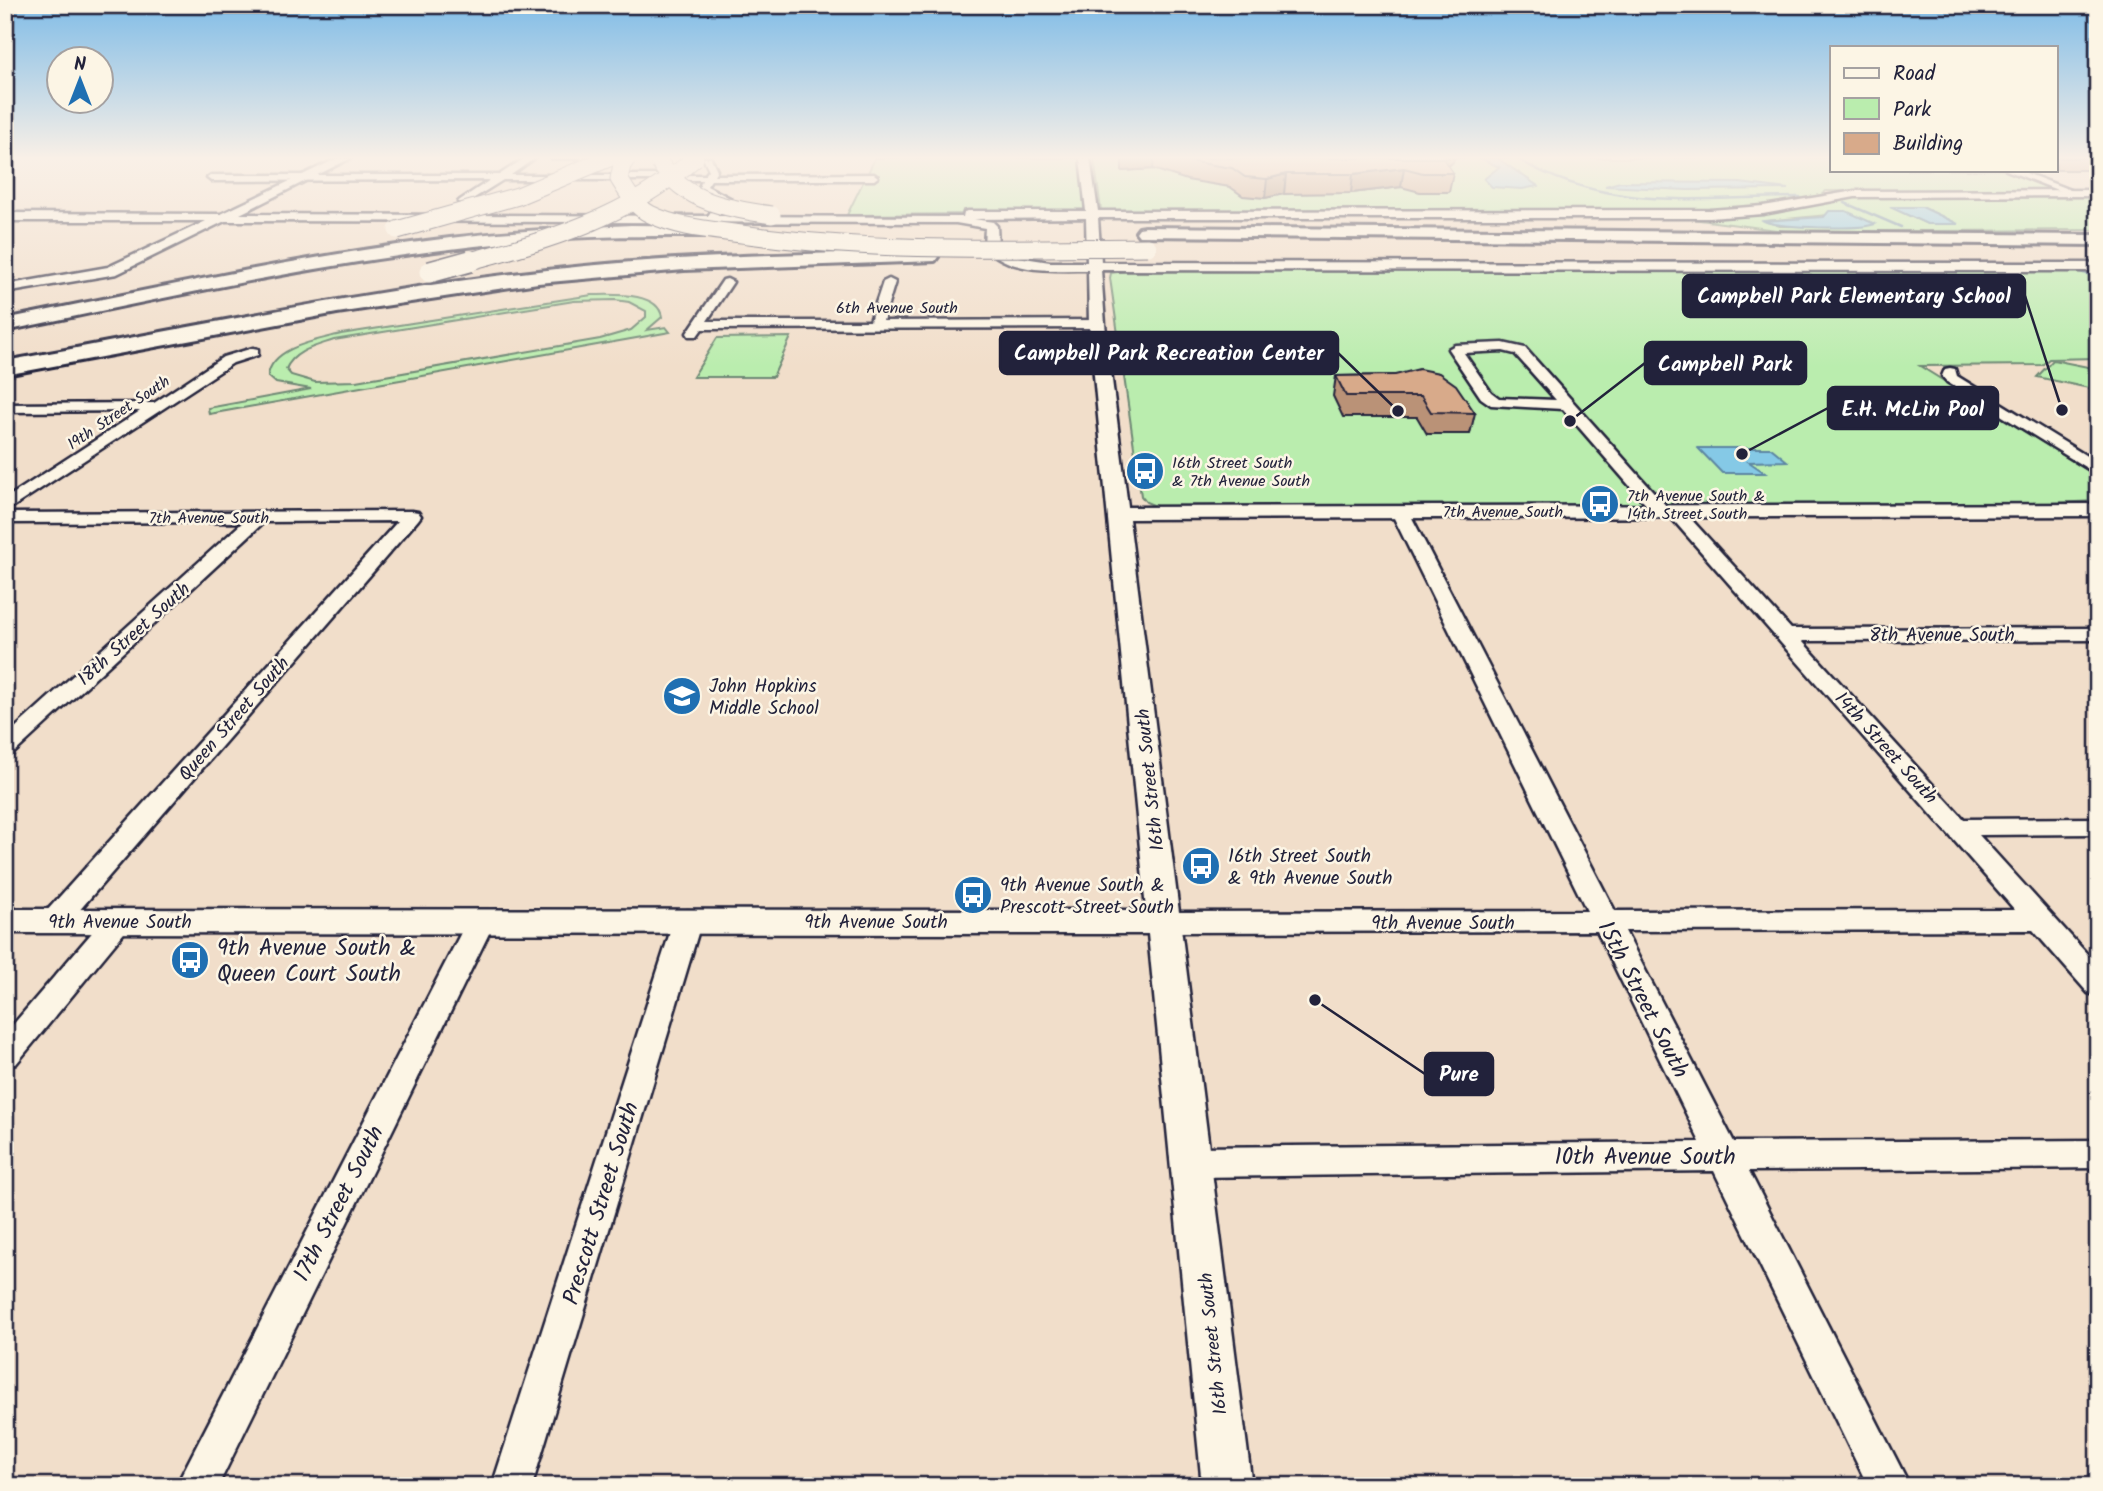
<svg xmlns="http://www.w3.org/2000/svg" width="2103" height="1491" font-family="Kalam,sans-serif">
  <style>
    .green { fill: #baedae; stroke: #6e8874; stroke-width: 2; fill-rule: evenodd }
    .water { fill: #85c9e6; stroke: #5d86a2; stroke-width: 2 }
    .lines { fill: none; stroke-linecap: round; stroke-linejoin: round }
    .stream-far1 { stroke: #5d86a2; stroke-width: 2.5 }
    .stream { stroke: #5d86a2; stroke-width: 3.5 }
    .minor-casing { stroke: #22223b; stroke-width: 5 }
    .tertiary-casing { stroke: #22223b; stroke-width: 5 }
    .motorway-casing { stroke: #22223b; stroke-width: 6 }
    .minor { fill: #fcf5e5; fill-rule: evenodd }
    .tertiary { fill: #fcf5e5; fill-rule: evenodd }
    .motorway { fill: #fcf5e5; fill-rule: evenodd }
    .motorway-bridge-far1-casing { stroke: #22223b; stroke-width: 19; stroke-linecap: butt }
    .motorway-bridge-casing { stroke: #22223b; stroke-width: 24; stroke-linecap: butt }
    .motorway-bridge-far1 { stroke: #fcf5e5; stroke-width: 17 }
    .motorway-bridge { stroke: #fcf5e5; stroke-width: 21 }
    .wall { fill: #ba9277; stroke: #22223b; stroke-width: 2 }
    .shaded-wall { fill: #977761; stroke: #22223b; stroke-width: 2 }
    .building { fill: #d8aa8a; stroke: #22223b; stroke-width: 2 }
    .labels { text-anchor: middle; stroke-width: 5; stroke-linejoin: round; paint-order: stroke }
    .far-street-label { font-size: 16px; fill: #22223b; stroke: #fcf5e5 }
    .far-poi-label { font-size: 16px; fill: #22223b; stroke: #fcf5e5; text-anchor: start }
    .street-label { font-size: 19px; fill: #22223b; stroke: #fcf5e5 }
    .poi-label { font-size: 19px; fill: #22223b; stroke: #fcf5e5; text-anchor: start }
    .near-poi-label { font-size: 23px; fill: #22223b; stroke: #fcf5e5; text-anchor: start }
    .near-street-label { font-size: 23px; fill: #22223b; stroke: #fcf5e5 }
    .leader { fill: none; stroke: #22223b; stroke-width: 2.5 }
    .callout-dot { fill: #22223b; stroke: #fcf5e5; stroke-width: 2.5 }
    .callout { fill: #22223b; stroke: #22223b; stroke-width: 2.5 }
    .callout-label { font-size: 21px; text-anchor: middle; font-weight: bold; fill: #fff }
  </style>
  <rect width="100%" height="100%" fill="#f1deca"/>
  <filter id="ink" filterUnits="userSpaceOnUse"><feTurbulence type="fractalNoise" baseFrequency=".0143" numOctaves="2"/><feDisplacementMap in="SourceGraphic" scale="14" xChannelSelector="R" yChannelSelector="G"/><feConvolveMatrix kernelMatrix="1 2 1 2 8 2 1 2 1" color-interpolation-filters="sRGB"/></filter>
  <g filter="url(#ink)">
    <path class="green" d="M875 158H1081L1087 213 847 215 865 178H879V175H867Z
      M1094 158H1832V170H2005L2057 190 1826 191 1821 195 1768 206 1714 211H1104L1101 210Z
      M1860 195H2079L2098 198V230L1792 232 1684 218 1098 216 1713 215ZM1891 207H1922L1956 223 1927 224ZM1828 215 1861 227 1780 226 1765 221Z
      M2098 269V358L2049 359 2042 365 1920 366 2098 477V501L2054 503 1158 507 1146 502 1141 496 1110 278 1111 273 1132 270Z
      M592 295C611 295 658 291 662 317L647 330 666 327 670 332 209 414 208 408 311 389 276 383 268 376C271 347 318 340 341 334ZM615 300 629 302 646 311V317L631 330 600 339 356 381 315 382 291 375 286 369C294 350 317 346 334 340L574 301Z
      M791 337 773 377H693L717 338Z
      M2053 360 2098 369V390L2037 377Z"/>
    <path class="water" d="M1480 158H1497L1538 186 1522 189 1492 187 1484 179 1499 167Z
      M1620 182 1740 183 1788 189 1687 190 1605 186Z
      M1890 207H1922L1958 224H1927Z
      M1829 211H1846L1875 224C1860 230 1778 228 1764 221L1824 217Z
      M1698 448H1771L1787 461 1749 462 1765 473H1722Z"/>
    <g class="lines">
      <path class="stream-far1" d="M1516 158C1608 213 1698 197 1800 197
        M1845 203 1901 227"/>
      <path class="stream" d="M2078 271 2098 276"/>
      <defs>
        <path id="minor" d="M525 158H535L511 175H705L709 170 703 158H711L717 170 714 175 874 174 878 177 874 180H711L707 186 730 198 716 218 713 219 708 216 719 199 705 194 699 188 702 180H503L463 205 458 202 460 200 490 180 211 181 207 178 211 175H499Z
          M2006 170H2018L2078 193 2070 195Z
          M727 279 733 282 707 321H870L883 282 889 279 895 282 883 321 1097 320 1103 324 1097 328 702 329 697 336H689L687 333 723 280Z
          M1503 343 1525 348 1668 508 1680 507 1791 629 2098 628V640L1802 641 1964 819 2098 818V834L1979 835 2098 966V996L2088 993 2033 930 1625 931 1734 1142 2098 1140V1168L1749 1171 1910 1486H1868L1714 1171 1192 1177 1180 1172 1176 1162 1180 1152 1192 1147 1700 1142 1597 931 1163 932 1153 929 1149 922 1153 915 1163 912 1587 911 1391 512 1394 508H1406L1409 512 1615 911 2015 910 1668 514 1655 515 1563 409 1491 405 1481 398 1448 349 1455 345ZM1503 351 1515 354 1556 400 1499 398 1491 392 1464 353Z
          M253 348 258 349V355L233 363 5 512V499L140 411 5 412V404L154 403 223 357Z
          M1950 368 1955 369 1957 376 2098 463V475L1947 382 1942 376 1945 369Z
          M412 511 418 512 421 516 418 520 64 928 54 931 44 928 40 921 44 914 398 521 264 522 13 754 5 756V737L243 522 5 523V513Z
          M688 910 698 913 702 920 532 1486H492L674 920 678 913Z
          M118 911 128 914 132 921 128 928 16 1064 5 1067V1034L108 914Z
          M481 911 491 914 495 921 218 1486H176L467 921 471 914Z"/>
        <path id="tertiary" d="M338 158H351L240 214 963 217 964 212 968 211H1086L1080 158H1090L1098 211 1710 210 1763 206 1855 191 2098 190V196L1855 197 1763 214 1710 218H1098L1101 262 2098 263V271L1101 270 1105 324 1128 507 2098 504V516L1129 519 1252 1486H1202L1148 934 5 933V909L1146 910 1089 324 1088 270C1053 270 1009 274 984 246L985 228 956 223 225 221 117 274 5 293V285L108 267 206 221H5V213L221 214ZM1086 218 1087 262H1050L1011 256 998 245 997 226 993 222 974 219Z"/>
        <path id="motorway" d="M631 225 721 226 730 231 721 236C661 236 600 235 540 240 360 254 182 294 5 331V319C153 289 301 256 450 238 510 231 570 228 631 225Z
          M1145 227 2098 235V245L1139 236 1136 232 1139 228Z
          M929 251 935 253 938 257 935 261 684 270 538 283 337 313 5 375V361C198 326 390 285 585 266 699 255 814 254 929 251Z"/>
      </defs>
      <use href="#minor" class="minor-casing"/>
      <use href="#tertiary" class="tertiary-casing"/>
      <use href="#motorway" class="motorway-casing"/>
      <use href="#minor" class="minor"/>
      <use href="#tertiary" class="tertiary"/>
      <use href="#motorway" class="motorway"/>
      <defs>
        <path id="motorway-bridge-far1" d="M627 158 622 165 619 179C628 193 634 206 650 214 680 229 716 230 749 235 881 253 1015 248 1148 247
          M660 163C684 202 729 209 772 215
          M397 230 518 196 609 158
          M463 263C549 240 627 218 695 158"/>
        <path id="motorway-bridge" d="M430 272 470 261"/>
      </defs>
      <use href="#motorway-bridge-far1" class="motorway-bridge-far1-casing"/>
      <use href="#motorway-bridge" class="motorway-bridge-casing"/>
      <use href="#motorway-bridge-far1" class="motorway-bridge-far1"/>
      <use href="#motorway-bridge" class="motorway-bridge"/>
    </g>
    <path class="wall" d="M551 158H581L576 160H551Z
      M1122 158H1454L1453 162 1448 166 1453 173 1449 192H1420L1401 187 1351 193 1284 194 1265 198 1243 196 1230 187 1187 180 1153 169 1122 171Z
      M2056 158H2098V170H2049H2056Z
      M1395 375 1475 413 1470 434H1427L1417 417H1343L1333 396 1336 376Z"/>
    <path class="shaded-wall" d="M1122 158H1154L1153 169 1122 171Z
      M1442 158H1454L1453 162 1441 173Z
      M1404 168 1401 187 1351 193 1353 174Z
      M1286 174 1284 194 1265 198 1267 179Z"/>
    <path class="building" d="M1178 158H1443L1453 173H1423L1404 168 1353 174H1286L1267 179 1245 177 1232 168 1188 161Z
      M1419 369 1439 373 1456 385 1475 413 1431 412 1421 396H1346L1336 376 1395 375Z"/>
  </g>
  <linearGradient id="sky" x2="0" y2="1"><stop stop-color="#80bce7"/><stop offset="0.43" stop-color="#f9f0e7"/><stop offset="1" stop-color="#f9f0e7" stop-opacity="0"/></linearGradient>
  <rect width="2103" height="367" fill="url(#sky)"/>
  <defs>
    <symbol id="bus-disc" viewBox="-11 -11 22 22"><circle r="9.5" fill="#1f6fb2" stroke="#fcf5e5"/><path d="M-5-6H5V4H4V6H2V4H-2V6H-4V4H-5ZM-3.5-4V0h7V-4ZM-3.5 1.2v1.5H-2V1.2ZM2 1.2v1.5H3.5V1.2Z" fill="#fff"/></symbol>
    <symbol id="school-disc" viewBox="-11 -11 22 22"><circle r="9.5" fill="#1f6fb2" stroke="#fcf5e5"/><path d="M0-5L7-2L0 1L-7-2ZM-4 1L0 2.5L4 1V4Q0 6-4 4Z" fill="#fff"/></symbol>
  </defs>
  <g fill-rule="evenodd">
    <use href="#bus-disc" x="1123" y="449" width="44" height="44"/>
    <use href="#bus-disc" x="1578" y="482" width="44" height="44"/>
    <use href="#school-disc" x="660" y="674" width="44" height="44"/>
    <use href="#bus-disc" x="1179" y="844" width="44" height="44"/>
    <use href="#bus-disc" x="951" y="873" width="44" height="44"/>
    <use href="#bus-disc" x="168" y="938" width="44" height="44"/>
  </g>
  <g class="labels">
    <g class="far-street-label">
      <text x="897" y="313">6th Avenue South</text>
      <text transform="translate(118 412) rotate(-34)" y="6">19th Street South</text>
      <text x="1503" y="517">7th Avenue South</text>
      <text x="209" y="523">7th Avenue South</text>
    </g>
    <g class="far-poi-label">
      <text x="1172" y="468">16th Street South<tspan x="1172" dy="18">&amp; 7th Avenue South</tspan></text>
      <text x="1627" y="501">7th Avenue South &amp;<tspan x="1627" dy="18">14th Street South</tspan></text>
    </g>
    <g class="street-label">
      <text transform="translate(133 633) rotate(-42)" y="7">18th Street South</text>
      <text x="1942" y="641">8th Avenue South</text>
      <text transform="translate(233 718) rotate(-49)" y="7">Queen Street South</text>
      <text transform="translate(1887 747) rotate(48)" y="7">14th Street South</text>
      <text transform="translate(1149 780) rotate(-96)" y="7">16th Street South</text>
      <text x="120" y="928">9th Avenue South</text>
      <text x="876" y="928">9th Avenue South</text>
      <text x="1443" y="929">9th Avenue South</text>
      <text transform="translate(1212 1344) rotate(-96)" y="7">16th Street South</text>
    </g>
    <g class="poi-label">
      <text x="709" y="692">John Hopkins<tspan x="709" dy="22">Middle School</tspan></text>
      <text x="1228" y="862">16th Street South<tspan x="1228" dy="22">&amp; 9th Avenue South</tspan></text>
      <text x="1000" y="891">9th Avenue South &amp;<tspan x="1000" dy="22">Prescott Street South</tspan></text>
    </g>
    <g class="near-poi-label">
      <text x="217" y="955">9th Avenue South &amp;<tspan x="217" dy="26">Queen Court South</tspan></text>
    </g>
    <g class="near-street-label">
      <text transform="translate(1644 999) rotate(63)" y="8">15th Street South</text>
      <text x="1645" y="1164">10th Avenue South</text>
      <text transform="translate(338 1203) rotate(-63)" y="8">17th Street South</text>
      <text transform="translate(600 1203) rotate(-73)" y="8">Prescott Street South</text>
    </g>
  </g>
  <path class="leader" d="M2062 410L2025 296M1398 411L1338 353M1570 421L1645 363M1742 454L1828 408M1315 1000L1425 1074"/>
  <g class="callout-dot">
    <circle cx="2062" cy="410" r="7"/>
    <circle cx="1398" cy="411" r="7"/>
    <circle cx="1570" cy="421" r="7"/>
    <circle cx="1742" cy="454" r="7"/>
    <circle cx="1315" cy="1000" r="7"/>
  </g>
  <g class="callout">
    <rect x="1683" y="275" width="342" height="42" rx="7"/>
    <rect x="1000" y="332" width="338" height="42" rx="7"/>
    <rect x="1645" y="342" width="161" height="42" rx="7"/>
    <rect x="1828" y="387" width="170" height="42" rx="7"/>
    <rect x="1425" y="1053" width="68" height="42" rx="7"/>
  </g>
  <g class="callout-label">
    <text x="1854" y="303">Campbell Park Elementary School</text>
    <text x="1169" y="360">Campbell Park Recreation Center</text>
    <text x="1725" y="371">Campbell Park</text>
    <text x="1913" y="416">E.H. McLin Pool</text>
    <text x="1459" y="1081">Pure</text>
  </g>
  <rect width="2103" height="1491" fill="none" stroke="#fcf5e5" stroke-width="28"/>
  <rect x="14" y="14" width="2075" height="1463" fill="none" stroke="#22223b" stroke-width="2.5" filter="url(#ink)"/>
  <rect x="1830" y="46" width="228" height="126" fill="#fcf5e5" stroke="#a5a1a1" stroke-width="2"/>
  <rect x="1844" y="68" width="35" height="10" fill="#fcf5e5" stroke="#a5a1a1" stroke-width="2"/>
  <text x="1893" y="80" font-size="21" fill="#22223b">Road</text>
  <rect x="1844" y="98" width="35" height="21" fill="#baedae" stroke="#a5a1a1" stroke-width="2"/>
  <text x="1893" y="116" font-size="21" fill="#22223b">Park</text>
  <rect x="1844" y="133" width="35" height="21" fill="#d8aa8a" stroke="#a5a1a1" stroke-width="2"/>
  <text x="1893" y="150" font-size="21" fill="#22223b">Building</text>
  <g transform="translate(80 80)"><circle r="33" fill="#fcf5e5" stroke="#a5a1a1" stroke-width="2"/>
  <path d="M0-5L12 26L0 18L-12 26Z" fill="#1f6fb2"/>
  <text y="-10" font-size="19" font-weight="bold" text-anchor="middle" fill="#22223b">N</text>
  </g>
</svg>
